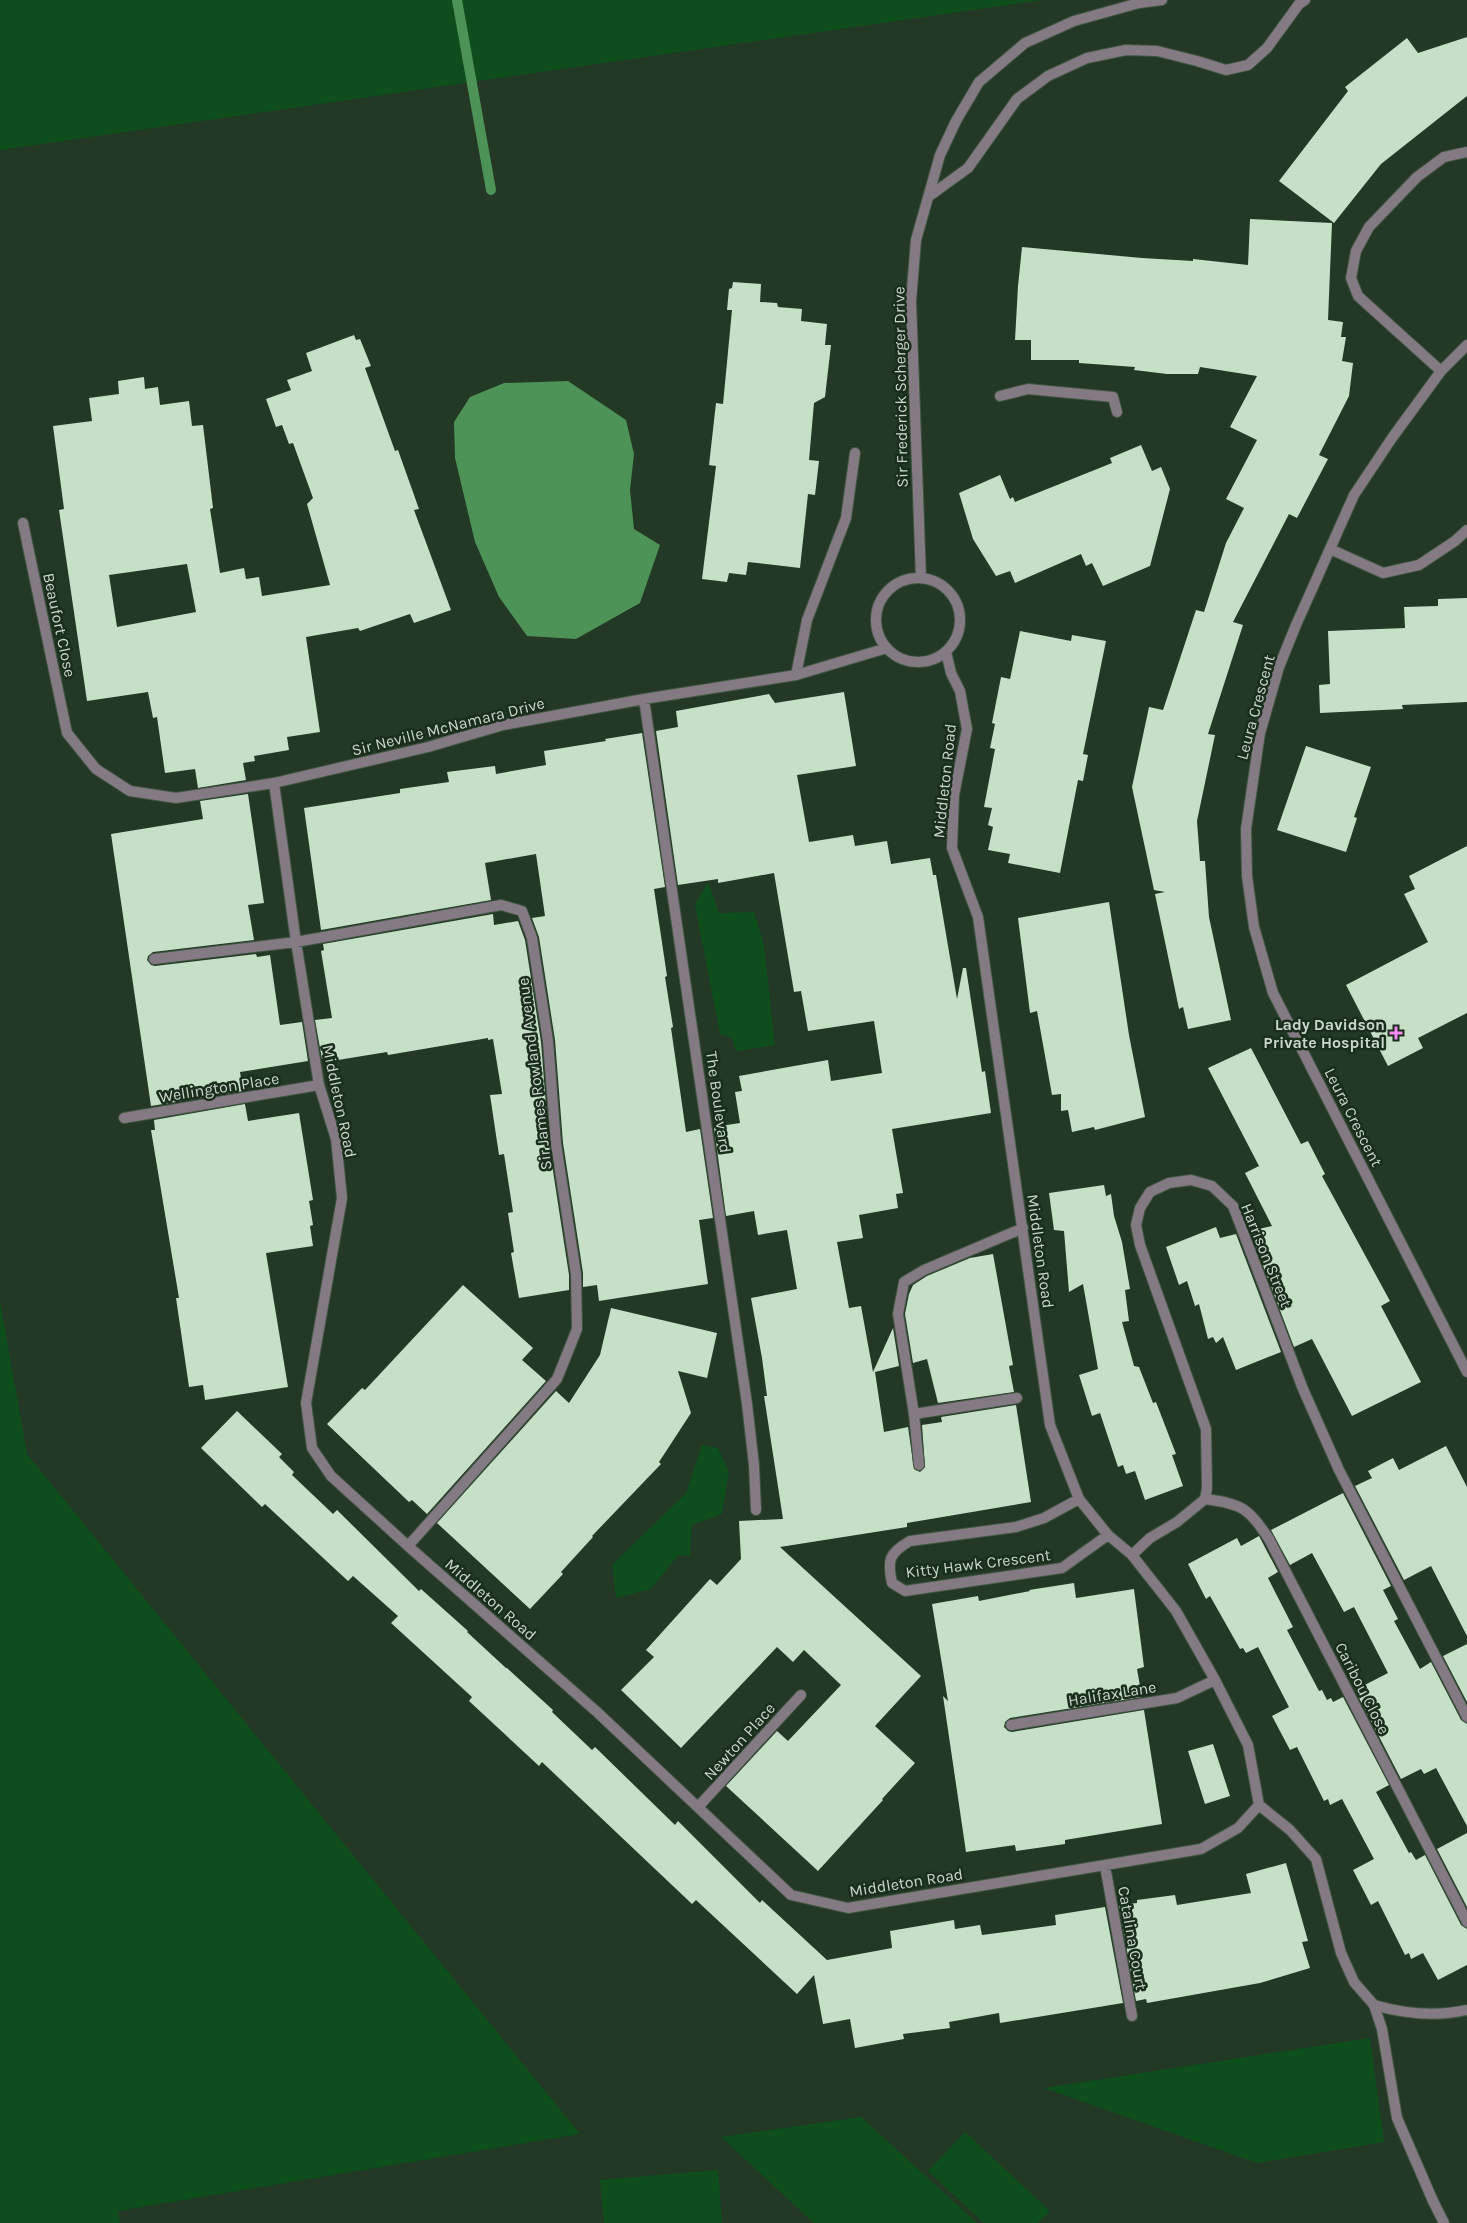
<svg xmlns="http://www.w3.org/2000/svg" width="1467" height="2223" font-family="Karla,sans-serif">
  <style>
    .green { fill: #0e4e1d }
    .water { fill: #4d9256 }
    .lines { fill: none; stroke-linecap: round; stroke-linejoin: round }
    .stream { stroke: #4d9256; stroke-width: 10 }
    .building { fill: #c6dfc7; fill-rule: evenodd }
    .service-casing { stroke: #415543; stroke-width: 12 }
    .minor-casing { stroke: #415543; stroke-width: 12 }
    .service { stroke: #847a83; stroke-width: 10 }
    .minor { stroke: #847a83; stroke-width: 10 }
    .poi-dot { fill: #f38af2; stroke: #1a2e1c; stroke-width: 2 }
    .labels { text-anchor: middle; stroke-width: 5; stroke-linejoin: round; paint-order: stroke }
    .street-label { font-size: 16px; fill: #cbd7cc; stroke: #1a2e1c }
    .poi-label { font-size: 16px; font-weight: bold; fill: #cbd7cc; stroke: #1a2e1c; text-anchor: end }
  </style>
  <rect width="100%" height="100%" fill="#233825"/>
  <path class="green" d="M0 0H1042L0 150Z
    M708 882 719 913 754 912 764 945 775 1045 736 1051 732 1038 720 1034 695 905Z
    M0 1301 27 1454 580 2134 118 2211 120 2223H0Z
    M702 1445 718 1448 729 1472 722 1514 692 1525 690 1556 678 1555 651 1589 616 1598 612 1565 686 1493Z
    M1370 2038 1384 2142 1257 2163 1044 2088Z
    M861 2117 977 2223H814L721 2137Z
    M965 2132 1050 2211 1038 2223H984L928 2171Z
    M718 2170 722 2223H604L600 2180Z"/>
  <path class="water" d="M568 381 626 420 634 454 630 490 634 529 660 545 640 603 576 639 527 636 499 597 475 542 455 458 454 422 470 397 504 383Z"/>
  <g class="lines">
    <path class="stream" d="M457 0 491 190"/>
  </g>
  <path class="building" d="M1467 37V96L1381 164 1334 223 1279 181 1348 91 1345 87 1407 38 1418 53Z
    M1250 219 1332 223 1328 320 1343 322 1341 337H1346L1342 361 1353 363 1349 396 1319 455 1328 459 1297 518 1289 514 1233 622 1243 625 1208 734 1215 735 1197 821 1200 861H1205L1209 917 1231 1020 1188 1029 1183 1007 1179 1009 1155 894 1165 892 1154 890 1132 787 1149 707 1163 710 1196 610 1204 612 1226 543 1244 508 1226 499 1257 440 1230 427 1257 376 1200 367 1198 374H1167L1134 370 1135 367 1079 363V360H1031V340H1015L1018 286 1022 247 1142 258 1193 261V259L1248 265Z
    M733 282 761 284 760 302 777 303 778 307 802 309 801 321 827 324 825 345H831L825 397 814 403 809 460 819 461 815 495 808 494 800 568 748 562 746 575 729 573 727 582 702 579 716 466 709 465 716 403 723 404 732 310H727L729 289 732 288Z
    M354 335 356 340 360 339 371 366 365 368 395 451 398 450 419 509 414 510 451 610 414 623 410 614 360 631 358 628 306 637 320 732 287 737 289 750 254 756 255 761 243 763 246 780 198 788 195 769 165 773 157 717 153 718 148 692 87 701 59 510 64 509 53 426 92 421 89 398 119 394 118 381 144 377 145 389 158 387 160 405 189 401 192 426 203 425 213 508 210 509 220 573 244 568 246 579 259 577 262 596 330 585 307 504 313 498 293 443 289 444 282 425 276 427 266 399 291 390 287 380 312 371 306 353ZM187 564 196 612 117 627 109 575Z
    M1141 445 1152 471 1161 467 1170 489 1150 566 1103 586 1092 563 1086 566 1081 554 1015 583 1010 571 996 576 973 539 959 493 1000 475 1010 499 1013 497 1015 502 1112 463 1110 458Z
    M1467 598V702L1402 705 1403 709 1320 713 1319 685 1330 684 1328 631 1405 628 1404 607 1438 606V599Z
    M1020 631 1071 641 1072 635 1106 641 1083 754 1088 755 1083 781 1078 780 1060 873 1008 863 1010 854 988 850 993 827 988 825 992 808 984 807 995 749 990 748 995 724 992 723 1001 677 1010 679Z
    M844 692 856 766 797 775 809 842 853 835 855 846 887 841 891 864 930 858 933 875H936L957 999 963 968H966L982 1072 985 1071 991 1113 892 1129 903 1193 896 1194 898 1208 859 1215 863 1238 837 1242 849 1308 861 1306 873 1372 893 1328 899 1366 875 1372 884 1432 908 1427 914 1469 920 1472 925 1467 922 1425 942 1422 941 1417 1016 1405 1031 1502 907 1523V1527L780 1547 921 1676 875 1726 915 1763 882 1799 883 1800 818 1871 726 1786 777 1731 788 1741 841 1685 804 1650 793 1662 777 1647 681 1748 621 1690 654 1657 646 1650 710 1579 717 1585 741 1559 739 1521 783 1519 764 1396H767L762 1358 751 1298 797 1289 787 1230 758 1235 754 1211 726 1216 714 1127 740 1123 735 1092 742 1091 739 1076 828 1060 831 1081 882 1073 874 1021 808 1031 801 991 794 992 774 873 718 883V879L678 885 656 731 678 727 676 711 769 694 775 703Z
    M642 733 665 887 654 889 667 976 665 977 673 1027 671 1028 686 1132 700 1129 713 1218 699 1220 708 1284 599 1301 597 1285 583 1287V1273L563 1143 555 1040 539 937 532 918 545 916 536 854 485 863 491 900 321 930 304 808 400 793V789L449 782 447 772 495 766 496 774 546 765 544 751 606 741 605 739Z
    M1306 746 1371 767 1354 817 1357 818 1346 852 1277 830Z
    M248 794 264 903 248 905 254 940 153 952 148 956 147 960 151 965 155 966 256 954 257 957 270 955 280 1025 302 1022 308 1061 240 1072 243 1091 151 1106 111 834 203 819 200 801Z
    M1467 846V1013L1418 1038 1423 1048 1388 1066 1346 985 1428 942 1404 894 1415 889 1409 876Z
    M1109 902 1129 1035 1145 1117 1095 1130 1094 1127 1072 1132 1068 1110 1061 1111V1094L1052 1095 1037 1011 1030 1013 1018 918Z
    M493 914 494 925 518 921 525 940 541 1042 549 1145 569 1275V1290L519 1298 511 1253 514 1252 508 1213 513 1212 504 1154 499 1155 490 1095 502 1094 493 1039 488 1040V1038L388 1055 387 1052 338 1060V1057L322 1059 315 1020 332 1018 321 951 324 950 323 944Z
    M1251 1048 1301 1144 1308 1141 1325 1174 1322 1176 1390 1301 1381 1306 1421 1382 1352 1416 1312 1339 1294 1347 1250 1231 1272 1226 1245 1173 1259 1166 1208 1068Z
    M245 1104 248 1121 299 1113 313 1200 309 1201 313 1225 310 1226 313 1246 266 1253 288 1387 205 1400 203 1385 189 1387 176 1298H179L151 1130H155L154 1120Z
    M1104 1185 1106 1196 1111 1194 1114 1216 1122 1242 1130 1289 1125 1290 1129 1321 1122 1322 1134 1366 1139 1367 1153 1403 1156 1402 1176 1454 1172 1455 1183 1486 1145 1500 1135 1471 1126 1474 1123 1465 1118 1467 1100 1413 1092 1416 1079 1375 1098 1369 1083 1284 1069 1292 1064 1231 1054 1230 1049 1193Z
    M1216 1227 1220 1238 1236 1234 1281 1352 1236 1370 1223 1337 1216 1343 1213 1337 1208 1339 1199 1304 1195 1306 1187 1281 1179 1285 1166 1247Z
    M993 1254 1013 1365 1009 1366 1014 1392 938 1403 927 1359 913 1363 905 1314 909 1294 913 1285 927 1276 970 1258Z
    M463 1285 533 1348 522 1360 546 1381 427 1514 412 1500 409 1502 327 1424 362 1388 365 1390Z
    M611 1308 717 1333 707 1378 678 1371 691 1413 659 1462 661 1464 592 1536 593 1537 561 1572 563 1574 530 1609 437 1523 556 1391 569 1403 600 1355Z
    M237 1411 282 1454 279 1457 294 1472 292 1475 333 1514 337 1510 419 1591 421 1589 468 1631 467 1632 506 1668H507L553 1710 552 1712 592 1750 595 1747 675 1825 678 1821 760 1903 762 1900 827 1960 892 1948 890 1931 954 1920 955 1929 980 1925 982 1935 1056 1925 1055 1915 1105 1907 1123 2003 1000 2023 999 2013 949 2022 950 2028 903 2034 904 2039 855 2048 850 2019 823 2024 814 1975 797 1994 696 1900 692 1904 542 1762 539 1766 469 1701 472 1697 391 1623 398 1616 353 1576 348 1581 265 1504 262 1507 201 1448Z
    M1446 1446 1467 1487V1636L1431 1566 1404 1580 1355 1486 1372 1478 1368 1471 1393 1458 1399 1470Z
    M1343 1493 1391 1586 1383 1590 1398 1619 1394 1621 1420 1669 1431 1662 1461 1720 1467 1724V1826L1436 1768 1424 1774 1421 1769 1401 1779 1355 1690 1388 1673 1354 1607 1344 1612 1312 1553 1290 1565 1271 1530Z
    M1259 1536 1278 1572 1268 1578 1293 1627 1287 1630 1319 1691 1322 1690 1327 1700 1331 1698 1333 1702 1343 1697 1389 1785 1376 1792 1409 1853 1411 1852 1416 1860 1425 1855 1461 1925 1467 1929V1965L1438 1980 1423 1953 1411 1959 1409 1953 1405 1955 1378 1901 1371 1905 1353 1870 1374 1859 1342 1799 1330 1805 1328 1799 1324 1801 1297 1747 1290 1750 1272 1716 1289 1707 1258 1647 1246 1653 1243 1648 1240 1649 1210 1596 1206 1599 1188 1564 1237 1538 1241 1546Z
    M1074 1583 1076 1598 1134 1589 1144 1667 1137 1669 1142 1697 1010 1718 1005 1722 1004 1727 1008 1731 1012 1732 1144 1710 1162 1824 1065 1840V1844L1016 1851 1015 1845 966 1852 943 1696 948 1701 932 1604 978 1596 979 1601 1030 1591 1029 1590Z
    M1467 1644V1702L1443 1656Z
    M1213 1744 1230 1796 1205 1804 1188 1751Z
    M1467 1833V1907L1437 1849Z
    M1286 1863 1308 1941 1302 1942 1310 1968 1260 1983 1147 2003 1146 1999 1136 2001 1119 1905 1137 1903V1900L1175 1895 1177 1905 1251 1893 1246 1874Z"/>
  <g class="lines">
    <defs>
      <path id="service" d="M1441 371 1358 296 1351 278 1356 251 1369 227 1417 177 1444 157 1467 152
        M1000 396 1028 389 1113 397 1117 412
        M1330 549 1383 573 1419 565 1455 541 1467 530
        M796 675 807 620 846 518 855 453
        M124 1118 319 1085
        M914 1414 1017 1398
        M1205 1499C1243 1504 1248 1508 1269 1539L1467 1922
        M1132 1555 1150 1538 1177 1522 1205 1499 1207 1488 1206 1429 1140 1245 1136 1225 1140 1208 1150 1192 1169 1183 1191 1180 1212 1186 1233 1206 1303 1389 1339 1470 1467 1717
        M1374 2005 1382 2029 1397 2118 1433 2201
        M1374 2005C1405 2014 1435 2017 1467 2010"/>
      <path id="minor" d="M928 197 968 168 1017 99 1048 76 1087 58 1126 50 1157 51 1197 61 1226 70 1248 65 1267 48 1299 4 1305 0
        M1467 345 1441 371 1392 438 1354 495 1296 625 1279 667 1260 733 1246 829 1247 876 1254 927 1273 993 1467 1372
        M23 523 67 733 96 769 130 791 176 798 274 783 428 747 503 725 644 699 796 675 887 648
        M921 578 911 301 916 240 940 155 956 121 979 82 1025 43 1074 21 1139 3 1162 0
        M876 620a42 42 0 1 1 84 0a42 42 0 1 1-84 0Z
        M644 699 747 1404 754 1465 756 1510
        M274 783 296 942 319 1085 336 1139 342 1198 306 1403 312 1448 331 1476 408 1546 597 1712 791 1895 848 1908 1201 1849 1238 1828 1259 1805 1248 1745 1215 1680 1176 1611 1132 1555 1108 1535 1079 1499 1050 1425 978 917 952 848 954 795 967 729 960 691 951 673 946 652
        M154 959 296 942 501 905 522 911 532 938 548 1041 556 1144 576 1274 577 1329 557 1379 408 1546
        M919 1465 914 1414 898 1314 904 1282 924 1270 1023 1228
        M1079 1499 1044 1518 1016 1527 910 1541C889 1553 887 1560 892 1583L905 1591 1062 1568 1108 1535
        M1011 1725 1177 1698 1215 1680
        M1259 1805 1290 1830 1316 1859 1341 1953 1354 1982 1374 2005
        M698 1807 801 1695
        M1105 1866 1132 2016
        M1433 2201 1444 2223"/>
    </defs>
    <use href="#service" class="service-casing"/>
    <use href="#minor" class="minor-casing"/>
    <use href="#service" class="service"/>
    <use href="#minor" class="minor"/>
  </g>
  <path class="poi-dot" d="M1393.5 1025.5h5v5h5v5h-5v5h-5v-5h-5v-5h5z"/>
  <g class="labels">
    <g class="street-label">
      <text transform="translate(900 387) rotate(-91)" y="6">Sir Frederick Scherger Drive</text>
      <text transform="translate(60 625) rotate(78)" y="6">Beaufort Close</text>
      <text transform="translate(1255 707) rotate(-75)" y="6">Leura Crescent</text>
      <text transform="translate(448 726) rotate(-14)" y="6">Sir Neville McNamara Drive</text>
      <text transform="translate(944 781) rotate(-84)" y="6">Middleton Road</text>
      <text transform="translate(534 1074) rotate(-97)" y="6">Sir James Rowland Avenue</text>
      <text transform="translate(219 1087) rotate(-9)" y="6">Wellington Place</text>
      <text transform="translate(340 1101) rotate(78)" y="6">Middleton Road</text>
      <text transform="translate(719 1102) rotate(82)" y="6">The Boulevard</text>
      <text transform="translate(1354 1117) rotate(63)" y="6">Leura Crescent</text>
      <text transform="translate(1041 1251) rotate(82)" y="6">Middleton Road</text>
      <text transform="translate(1267 1255) rotate(68)" y="6">Harrison Street</text>
      <text transform="translate(978 1563) rotate(-7)" y="6">Kitty Hawk Crescent</text>
      <text transform="translate(491 1599) rotate(41)" y="6">Middleton Road</text>
      <text transform="translate(1363 1688) rotate(63)" y="6">Caribou Close</text>
      <text transform="translate(1112 1693) rotate(-9)" y="6">Halifax Lane</text>
      <text transform="translate(739 1741) rotate(-48)" y="6">Newton Place</text>
      <text transform="translate(906 1882) rotate(-9)" y="6">Middleton Road</text>
      <text transform="translate(1133 1938) rotate(80)" y="6">Catalina Court</text>
    </g>
    <g class="poi-label">
      <text x="1385" y="1030">Lady Davidson<tspan x="1385" dy="18">Private Hospital</tspan></text>
    </g>
  </g>
</svg>
